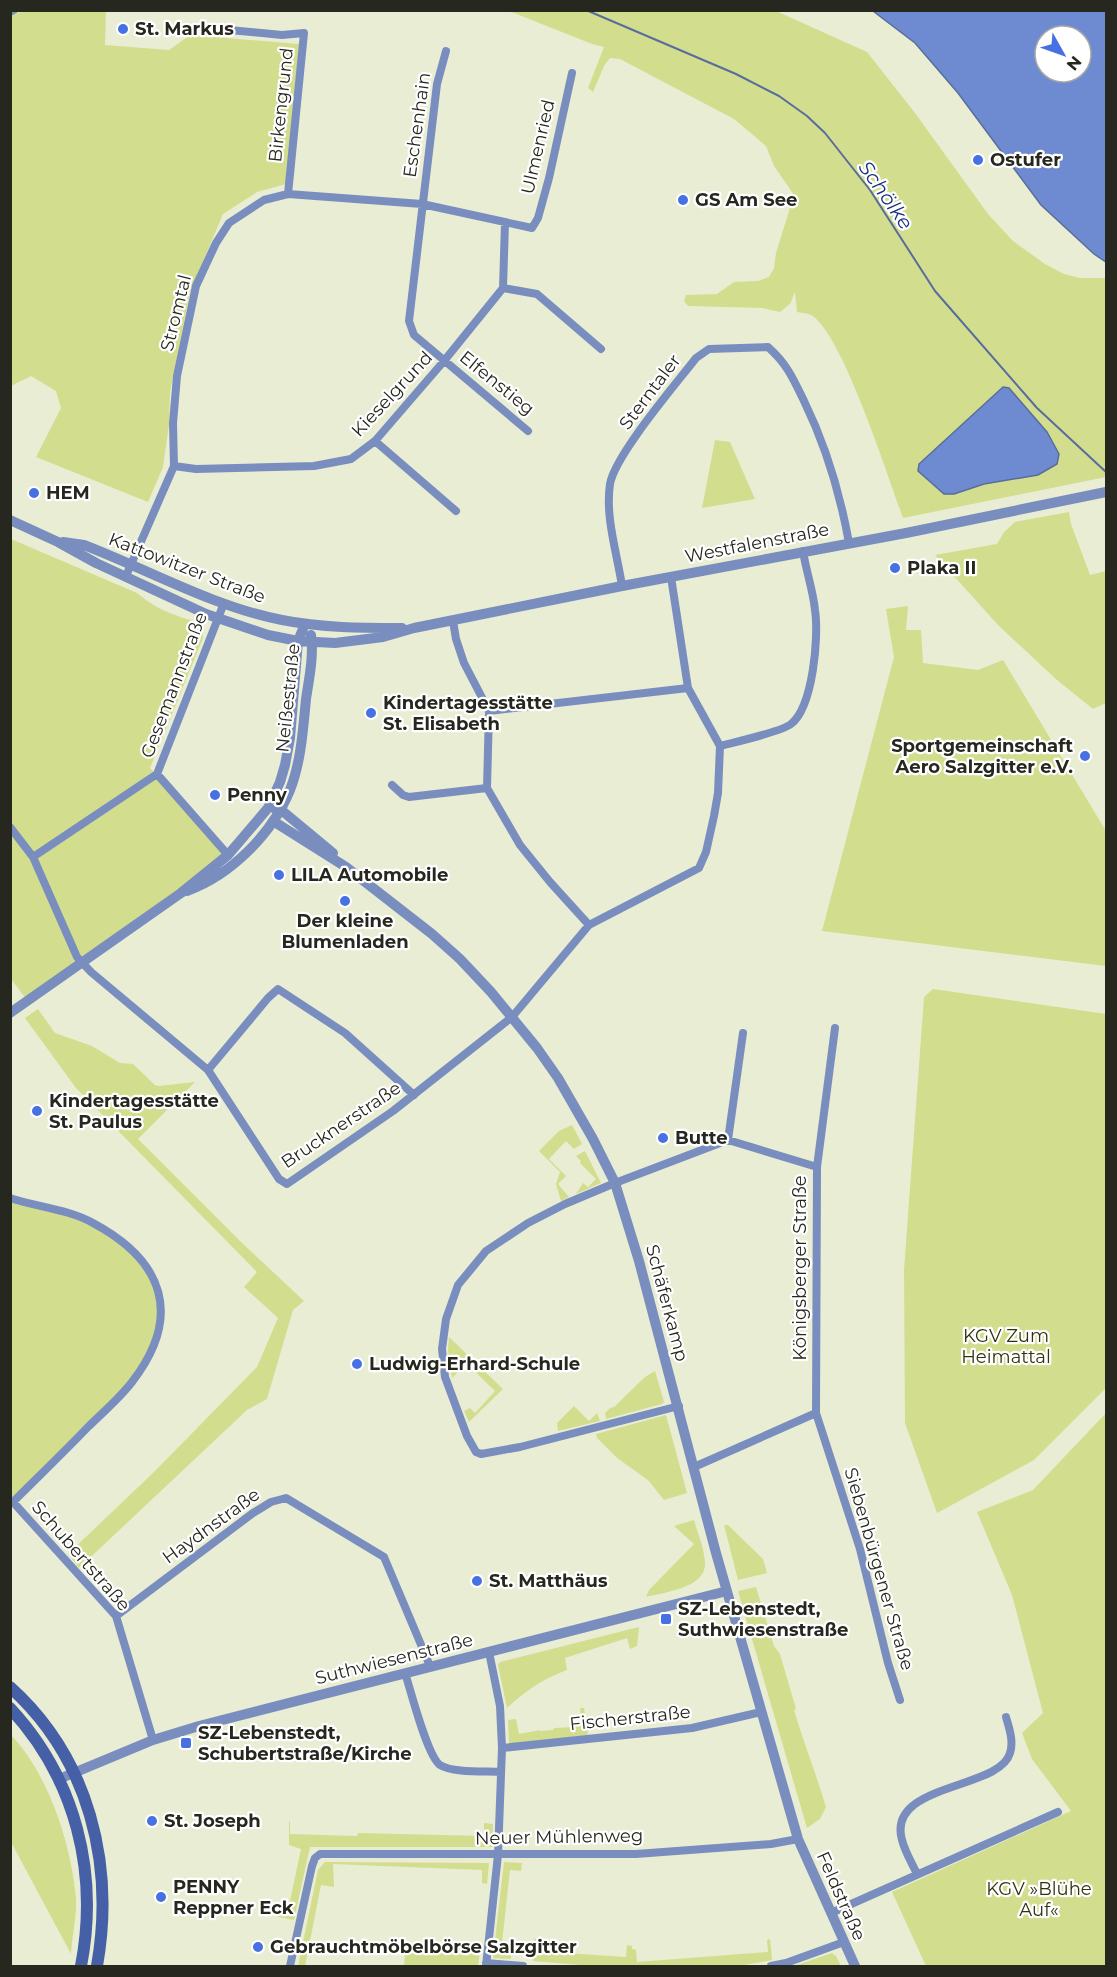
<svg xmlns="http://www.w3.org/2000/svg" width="1117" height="1977" font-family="Montserrat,sans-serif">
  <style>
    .green { fill: #d3dd8e; fill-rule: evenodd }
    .water { fill: #6e8bd1; stroke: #586d9b; stroke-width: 1.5; fill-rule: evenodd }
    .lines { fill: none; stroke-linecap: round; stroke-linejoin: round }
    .stream { stroke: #586d9b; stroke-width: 2 }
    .minor { stroke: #798ebe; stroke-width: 8 }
    .tertiary { stroke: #798ebe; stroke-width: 10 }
    .secondary { stroke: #4560a6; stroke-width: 12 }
    .poi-dot { fill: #4770e2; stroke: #fff; stroke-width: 2 }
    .labels { text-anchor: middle; stroke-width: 4.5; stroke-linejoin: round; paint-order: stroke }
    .poi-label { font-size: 18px; font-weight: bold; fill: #26271e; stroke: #fff; text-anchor: start }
    .street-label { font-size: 18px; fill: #26271e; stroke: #fff }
    .park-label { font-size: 18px; fill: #30330e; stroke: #fff }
    .water-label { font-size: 20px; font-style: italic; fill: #183081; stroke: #fff }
  </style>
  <rect width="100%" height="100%" fill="#e9edd4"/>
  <path class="green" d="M24 11H106L105 45 169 50 190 35 299 44 286 184 257 192 223 214 190 292 170 392 169 425 163 467 148 502 36 457 61 408 56 391 31 376 11 386V15Z
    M509 11H776L867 52 915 113 988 214 1013 241 1045 264 1064 274 1080 278H1106V477L903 518C889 480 842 332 811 315 807 313 801 313 797 312L795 292 790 304 780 312 762 308 688 306 684 301 686 295 717 294 734 282 758 281 769 277 774 268 776 253 794 195 774 166 766 146 734 119 620 59 610 58 604 66 593 92 588 88 604 47 592 44ZM1003 387 1038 475 984 484 953 494 918 470 919 464Z
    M715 440 730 442 755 499 702 508Z
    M1069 512 1071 524 1090 575 1106 571V703L1093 709 1057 680 998 625 935 555 997 544 1004 532 1015 522Z
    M11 539 137 593C149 603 161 610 175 615 184 619 193 620 202 624L203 638 150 768 228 855 27 1000 11 979Z
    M908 606 906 630H921L923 663 978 670 1003 660 1106 831V966L822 931 894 657 886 609Z
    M933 989 1106 1014V1388L1034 1460 937 1513 905 1423 904 1270 924 997Z
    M38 1009 55 1033 92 1046 120 1063 133 1064 155 1085 159 1086 195 1082 138 1139 240 1241 304 1301 293 1310 267 1399 247 1410 79 1568 68 1554 155 1471 257 1367 278 1318 244 1287 257 1272 76 1088 25 1018Z
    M572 1125 582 1144 574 1149 566 1141 549 1159 566 1176 558 1184 569 1197 561 1201 556 1184 560 1172 539 1151 559 1131Z
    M585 1151 601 1183 576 1194 583 1183 588 1187 596 1179 580 1163 581 1161 576 1156Z
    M10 1198 52 1209 117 1237 157 1285V1336L131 1384 10 1502Z
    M449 1337 503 1389 469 1422 464 1411 470 1408 475 1413 495 1391 462 1359 453 1367 458 1372 452 1378 448 1350Z
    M655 1371 664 1402 662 1404 606 1419 605 1413 610 1408 614 1407 645 1377Z
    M574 1406 589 1421 597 1413 600 1421 558 1431 557 1423Z
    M1106 1413V1966H926L892 1892 1071 1811 1032 1759 1022 1733 1043 1713 1012 1595 977 1512 1033 1490Z
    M666 1415 687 1493 664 1500 648 1480 617 1458 597 1438 596 1434Z
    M694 1520C698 1534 704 1548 705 1562 707 1588 665 1592 646 1597L649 1590 694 1544 674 1526Z
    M724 1525H728L763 1559 767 1573 738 1580Z
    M756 1587 774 1646 780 1654 796 1709 794 1710C804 1743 816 1774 826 1807L820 1819 807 1828 738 1591Z
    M639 1627 637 1646 630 1649 627 1638 565 1658 567 1670C544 1678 524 1692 507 1708L498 1665 500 1662Z
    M580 1708H584L588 1735 509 1745 508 1720 516 1719 519 1734 540 1730V1731L553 1730 554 1728 575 1727V1725L582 1724Z
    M10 1734C49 1774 71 1844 76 1898 77 1916 72 1936 71 1954L11 1842Z
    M289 1821 290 1822V1834L357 1836 358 1833 484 1836V1823L493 1824 492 1847H310L294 1920 274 1916V1913L287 1915 301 1849 289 1845Z
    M325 1862 489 1863 487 1884 482 1883V1870L333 1864 334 1887 321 1885 305 1966H298L318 1870Z
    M504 1862 522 1863 521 1871 510 1870 501 1952 511 1954V1959L493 1958Z
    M534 1939H536V1951L626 1957 627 1945 632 1946V1949L636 1950 637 1962 768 1952 767 1940 770 1939 772 1960 739 1966H592L533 1961Z
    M406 1943H481L478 1966H404Z
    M832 1953 836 1956 841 1966H794Z"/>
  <path class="water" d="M873 11H1106V262L1094 254 1041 205 958 93 915 43ZM1045 36H1081V72H1045Z
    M1003 387 1009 388 1047 432 1059 454 1057 464 1038 475 984 484 954 494H944L918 471 919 464Z"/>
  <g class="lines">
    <path class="stream" d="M586 10 736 74 779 96 807 116 825 133 870 190 935 291 1037 408 1106 472"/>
    <path class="minor" d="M10 12 14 10
      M219 29 282 35 304 33 288 194
      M446 51 437 84 409 321 414 335 528 431
      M503 288 537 294 601 349
      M375 441 456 511
      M174 466 196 469 314 466 351 459 375 441 444 361 503 288 505 223
      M126 576 174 466 173 423 177 376 196 286 216 243 229 223 264 200 288 194 422 204 532 228 538 218 549 178 572 73
      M622 586C617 553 605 517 610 484 615 455 676 384 696 358L709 349 768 347C787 364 793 378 804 401 826 446 840 493 849 543
      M453 621 456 639 464 663 489 711 487 788 520 845 550 882 589 925
      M489 711 688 688
      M720 746C735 742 781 732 791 724 813 707 819 637 815 610 813 590 806 571 803 551
      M157 774 228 855
      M392 785 403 795 409 797 487 788
      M10 827 33 857 77 957 91 972 208 1070 279 1179 287 1184 393 1111 512 1017 589 925 699 868 706 852 714 816 718 793 720 746 688 688 671 577
      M33 857 157 774 224 603
      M208 1070 268 998 278 989 345 1033 414 1095
      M728 1140 743 1033
      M817 1167 835 1028
      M10 1198C37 1207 68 1209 93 1223 164 1261 183 1316 132 1382 119 1399 102 1413 87 1428 63 1453 38 1477 13 1502
      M679 1406 520 1447 481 1454 476 1452 467 1436 445 1377 442 1349 446 1319 458 1285 486 1251 528 1223 565 1204 615 1183 728 1140 817 1167 816 1413 694 1467
      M816 1413 860 1549 888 1663 900 1700
      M10 1502H13L116 1616 153 1740
      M116 1616 253 1513 271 1502 286 1498 384 1557 430 1666
      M405 1673C411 1691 427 1756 440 1765 452 1773 486 1771 501 1772
      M502 1748 692 1728 761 1712
      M917 1874C912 1863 905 1852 902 1840 886 1783 1000 1790 1010 1753 1014 1741 1009 1728 1006 1717
      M831 1913 1058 1812
      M486 1963 523 1966
      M290 1966 312 1866 315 1858 320 1854H636L771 1844 798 1839
      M486 1966 498 1855 502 1748 500 1706 489 1652
      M771 1966 786 1963 844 1942"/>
    <path class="tertiary" d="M10 520 58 542 96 563 206 614 268 635 298 641 335 643 383 637 414 628 622 586 906 533 1106 492
      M63 542 84 545C149 570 214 607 282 620 322 628 362 628 402 628
      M275 809H280L333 853
      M273 821 346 867 432 934 460 959 491 992 537 1048 558 1078 593 1139 615 1183 639 1261 716 1553 798 1839 855 1966
      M187 891C231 875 272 834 290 790 301 762 303 730 306 699 309 679 314 656 311 635
      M10 1013 181 893 228 855 268 808 280 782 285 765 290 738 298 641 305 624
      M59 1779 153 1740 199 1726 727 1591"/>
    <path class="secondary" d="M10 1687C89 1758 115 1864 97 1966
      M10 1708C76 1779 99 1873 81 1966"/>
  </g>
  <g class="poi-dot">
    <circle cx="123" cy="29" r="6"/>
    <circle cx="978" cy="160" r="6"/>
    <circle cx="683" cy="200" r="6"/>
    <circle cx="34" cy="493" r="6"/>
    <circle cx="895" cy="568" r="6"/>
    <circle cx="371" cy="713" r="6"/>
    <circle cx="1085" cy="756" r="6"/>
    <circle cx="215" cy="795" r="6"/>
    <circle cx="279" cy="875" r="6"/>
    <circle cx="345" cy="901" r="6"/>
    <circle cx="37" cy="1111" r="6"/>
    <circle cx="663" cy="1138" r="6"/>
    <circle cx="357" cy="1364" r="6"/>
    <circle cx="477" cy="1581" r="6"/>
    <rect x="660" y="1613" width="12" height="12" rx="3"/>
    <rect x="180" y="1737" width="12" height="12" rx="3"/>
    <circle cx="152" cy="1821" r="6"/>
    <circle cx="161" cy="1897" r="6"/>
    <circle cx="258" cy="1947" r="6"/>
  </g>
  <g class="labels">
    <g class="poi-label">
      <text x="135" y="35">St. Markus</text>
      <text x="990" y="166">Ostufer</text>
      <text x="695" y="206">GS Am See</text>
      <text x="46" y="499">HEM</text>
      <text x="907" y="574">Plaka II</text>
      <text x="383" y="709">Kindertagesstätte<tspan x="383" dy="21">St. Elisabeth</tspan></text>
      <text x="1073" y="752" text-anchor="end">Sportgemeinschaft<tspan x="1073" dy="21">Aero Salzgitter e.V.</tspan></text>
      <text x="227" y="801">Penny</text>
      <text x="291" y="881">LILA Automobile</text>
      <text x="345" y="927" text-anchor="middle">Der kleine<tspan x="345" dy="21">Blumenladen</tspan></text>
      <text x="49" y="1107">Kindertagesstätte<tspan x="49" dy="21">St. Paulus</tspan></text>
      <text x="675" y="1144">Butte</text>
      <text x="369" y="1370">Ludwig-Erhard-Schule</text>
      <text x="489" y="1587">St. Matthäus</text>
      <text x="678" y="1615">SZ-Lebenstedt,<tspan x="678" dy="21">Suthwiesenstraße</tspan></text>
      <text x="198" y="1739">SZ-Lebenstedt,<tspan x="198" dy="21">Schubertstraße/Kirche</tspan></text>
      <text x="164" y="1827">St. Joseph</text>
      <text x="173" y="1893">PENNY<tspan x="173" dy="21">Reppner Eck</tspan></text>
      <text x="270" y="1953">Gebrauchtmöbelbörse Salzgitter</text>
    </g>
    <g class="street-label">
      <text transform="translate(281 105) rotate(-84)" y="6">Birkengrund</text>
      <text transform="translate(417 125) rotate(-82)" y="6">Eschenhain</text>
      <text transform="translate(538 147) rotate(-77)" y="6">Ulmenried</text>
      <text transform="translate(176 313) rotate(-76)" y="6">Stromtal</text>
      <text transform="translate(497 383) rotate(39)" y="6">Elfenstieg</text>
      <text transform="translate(650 392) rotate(-53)" y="6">Sterntaler</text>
      <text transform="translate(392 394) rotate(-47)" y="6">Kieselgrund</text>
      <text transform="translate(757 543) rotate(-11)" y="6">Westfalenstraße</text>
      <text transform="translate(187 568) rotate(21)" y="6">Kattowitzer Straße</text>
      <text transform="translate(174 685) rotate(-69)" y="6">Gesemannstraße</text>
      <text transform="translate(288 698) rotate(-84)" y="6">Neißestraße</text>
      <text transform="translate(341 1125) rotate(-34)" y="6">Brucknerstraße</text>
      <text transform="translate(800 1268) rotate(-90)" y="6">Königsberger Straße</text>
      <text transform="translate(667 1303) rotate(75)" y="6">Schäferkamp</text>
      <text transform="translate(211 1526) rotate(-36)" y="6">Haydnstraße</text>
      <text transform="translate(81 1556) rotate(49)" y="6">Schubertstraße</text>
      <text transform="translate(879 1569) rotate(74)" y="6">Siebenbürgener Straße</text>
      <text transform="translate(394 1659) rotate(-14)" y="6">Suthwiesenstraße</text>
      <text transform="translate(630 1718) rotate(-6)" y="6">Fischerstraße</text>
      <text transform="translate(559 1837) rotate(-1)" y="6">Neuer Mühlenweg</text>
      <text transform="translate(841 1896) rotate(66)" y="6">Feldstraße</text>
    </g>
    <g class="park-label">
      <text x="1006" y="1342">KGV Zum<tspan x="1006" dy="21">Heimattal</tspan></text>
      <text x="1039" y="1895">KGV »Blühe<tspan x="1039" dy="21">Auf«</tspan></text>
    </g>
    <g class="water-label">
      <text transform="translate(886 195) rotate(55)" y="7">Schölke</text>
    </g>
  </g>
  <rect width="1117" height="1977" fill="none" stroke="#26271e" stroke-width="24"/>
  <g transform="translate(1063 54) rotate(130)"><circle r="28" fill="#ffffff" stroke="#a8a9a5" stroke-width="1.5"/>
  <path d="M0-4.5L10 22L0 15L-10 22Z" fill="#4770e2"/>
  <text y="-9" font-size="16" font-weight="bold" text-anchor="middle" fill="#26271e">N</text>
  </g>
</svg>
